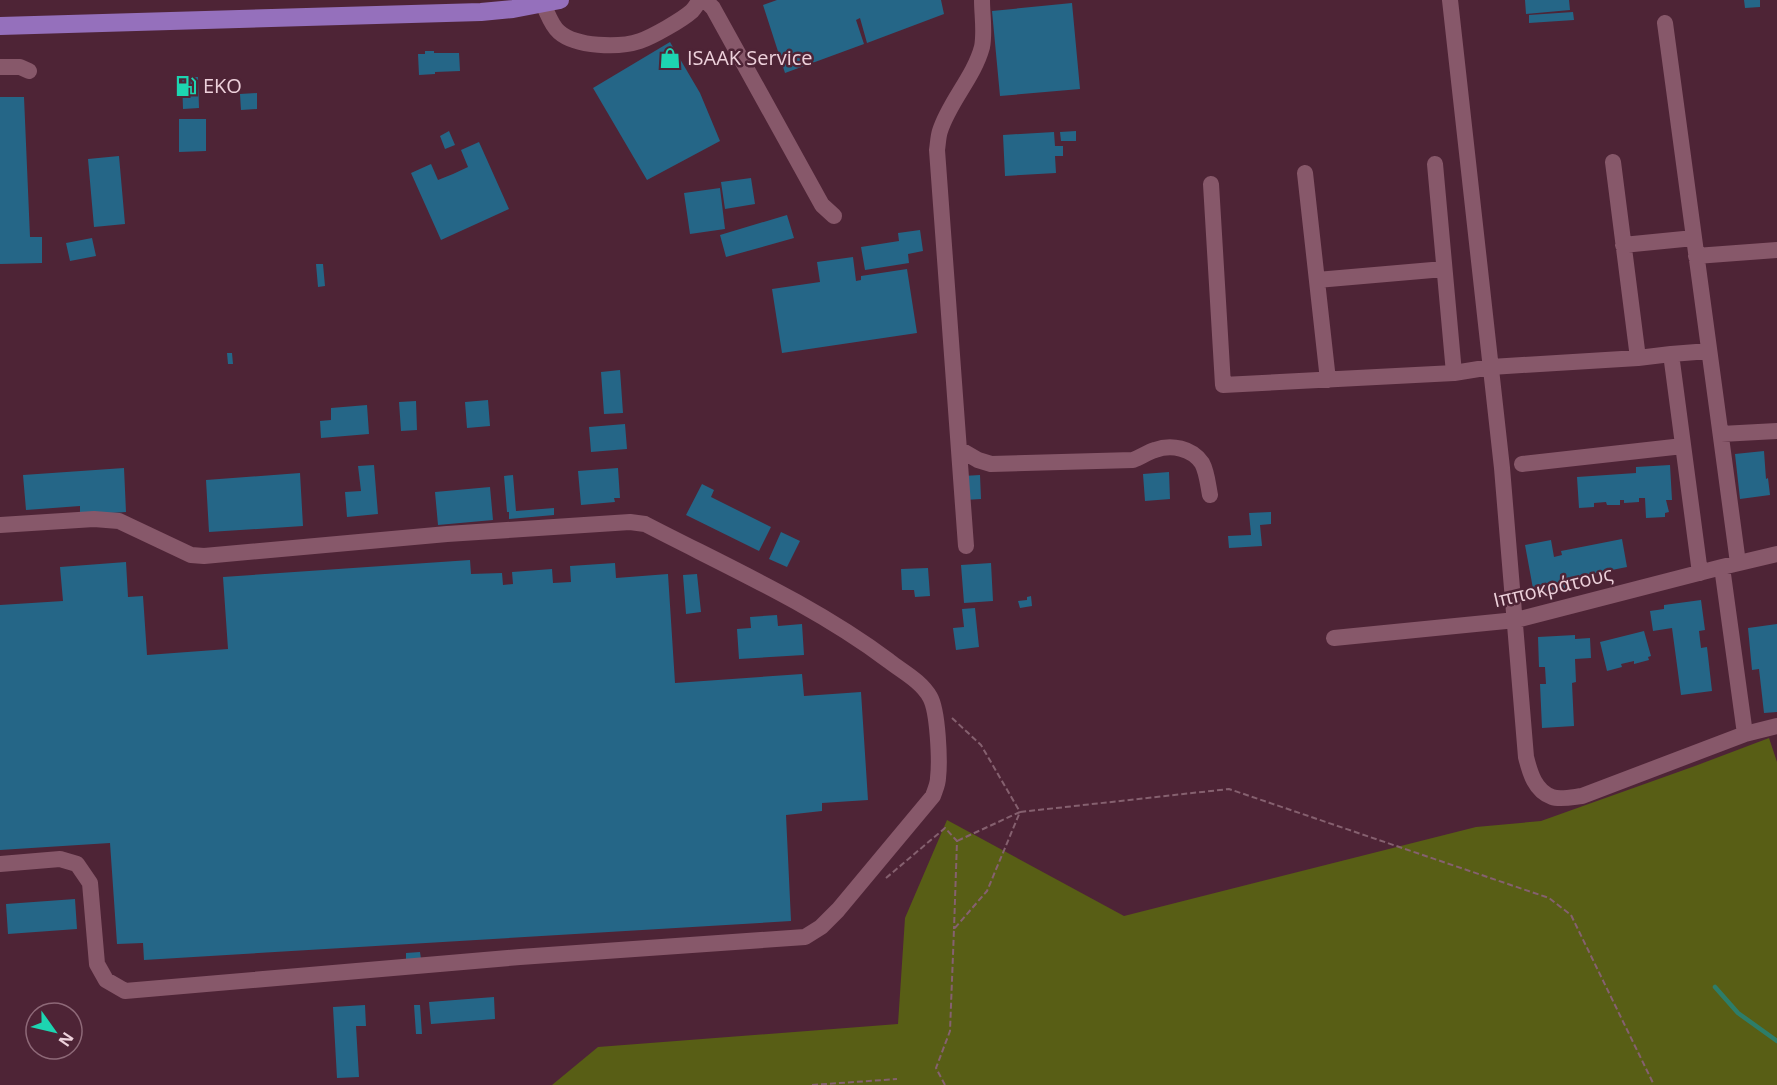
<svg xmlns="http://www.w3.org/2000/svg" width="1777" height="1085" font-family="'Open Sans',sans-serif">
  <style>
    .green { fill: #585e15 }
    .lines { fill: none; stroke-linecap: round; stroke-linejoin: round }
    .stream { stroke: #2d7d69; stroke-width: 4.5 }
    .building { fill: #256687 }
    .path { stroke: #85606f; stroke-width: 2; stroke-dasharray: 6 3; stroke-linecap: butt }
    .minor { stroke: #87586a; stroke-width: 16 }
    .major { stroke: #9570bc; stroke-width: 18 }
    .labels { text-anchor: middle; stroke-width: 5; stroke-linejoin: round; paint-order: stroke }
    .poi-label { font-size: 20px; fill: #edd1db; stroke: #4e2436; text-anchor: start }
    .street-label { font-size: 20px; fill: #edd1db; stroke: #4e2436 }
  </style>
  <rect width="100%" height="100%" fill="#4e2436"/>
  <path class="green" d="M1769 738 1777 762V1085H552L598 1047 898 1024 905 918 947 820 1124 916 1476 827 1541 821 1695 766Z"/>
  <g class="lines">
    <path class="stream" d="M1715 987 1738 1013 1777 1041"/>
  </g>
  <path class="building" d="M777 0H941L944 14 867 43 860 18 856 20 864 44 785 73 763 5Z
    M1525 0H1569L1570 10 1526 14Z
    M1744 0H1760V7L1745 8Z
    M1072 3 1080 89 1000 96 992 11Z
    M1573 12 1574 20 1529 23V15Z
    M670 42 700 93 720 141 647 180 593 88Z
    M425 51H434V53H459L460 71 435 72V74L419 75 418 54H425Z
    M182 77H198L199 108 183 109Z
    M257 93V109L241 110 240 94Z
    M0 97H24L30 237H42V263L0 264Z
    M179 119H206V151L179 152Z
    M449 131 455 145 445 149 440 136Z
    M1076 131V141H1061L1060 132Z
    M1054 132 1055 146H1063V156H1055L1056 173 1005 176 1003 135Z
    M479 142 509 209 441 240 411 173 431 164 438 180 453 174 468 167 461 150Z
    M119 156 125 224 94 227 88 159Z
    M751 178 755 204 725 209 721 182Z
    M720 188 725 229 690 234 684 193Z
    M787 215 794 238 726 257 720 235Z
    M920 230 923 251 908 254 909 263 865 270 861 247 899 241 898 233Z
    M92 238 96 256 70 261 66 243Z
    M853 257 856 281 861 280V276L907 269 917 333 782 353 772 289 820 282 817 262Z
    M316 264H323L325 286 318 287Z
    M227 353H232L233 364H228Z
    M620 370 623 413 604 414 601 372Z
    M488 400 490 426 467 428 465 402Z
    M416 401 417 430 401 431 399 402Z
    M367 405 369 434 321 438 320 421 331 420V408Z
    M625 424 627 449 591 452 589 427Z
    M1764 451 1766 479 1768 478 1770 495 1740 499 1735 454Z
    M374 465 378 514 347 517 345 492 361 491 358 466Z
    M1670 465 1672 500H1666L1669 512 1665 513V517L1646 518 1645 498H1639V502L1624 503V500H1620V505H1607L1606 502 1594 503V507L1579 508 1577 477 1636 473V467Z
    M124 468 126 512 80 515V506L26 510 23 475Z
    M618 468 620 498H614L615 502 581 505 578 471Z
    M1169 472 1170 499 1145 501 1143 474Z
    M300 473 303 526 209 532 206 480Z
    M513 475 516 511 554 508V515L509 519V512H507L504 476Z
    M980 475 981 499 964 500 963 476Z
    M702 484 714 490 711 497 771 527 759 551 686 515Z
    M490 487 493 520 438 525 435 492Z
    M1271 512V524L1260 525 1262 546 1229 548 1228 536 1251 535 1249 513Z
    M781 532 800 541 787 567 769 559Z
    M1622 539 1627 567 1566 579 1568 588 1534 594 1525 545 1551 540 1554 557 1562 555 1561 551Z
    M470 560 471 574 502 573 503 585 513 584 512 572 552 569 553 583 571 582 570 566 615 563 616 578 668 574 675 683 802 674 804 696 861 692 868 800 822 803V811L786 815 791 921 144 960 143 943 117 944 110 843 0 850V605L63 601 60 567 126 562 128 597 143 596 147 655 228 649 223 577Z
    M991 563 993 601 964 603 961 565Z
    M928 568 930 596 915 597 914 590H902L901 569Z
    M697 574 701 612 686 614 683 575Z
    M1031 596 1032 606 1020 608 1018 601 1027 600V597Z
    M1701 600 1705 630 1699 631 1701 648 1707 647 1712 691 1681 695 1672 628 1653 631 1650 611 1664 609V605Z
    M975 608 979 647 956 650 953 628 964 627 962 609Z
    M777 615 778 626 802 624 804 655 739 659 737 629 751 628 750 617Z
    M1777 624V712L1764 713 1759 669 1752 670 1748 628Z
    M1644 631 1651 656 1648 657 1649 660 1634 664V661L1621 664 1622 667 1607 671 1600 642Z
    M1575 635V639L1590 638 1591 658 1575 659 1576 682 1572 683 1574 726 1542 728 1540 684H1546L1545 667H1539L1538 637Z
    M75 899 77 929 8 934 6 904Z
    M420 952 421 959 406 960V953Z
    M494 997 495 1019 431 1024 429 1002Z
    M365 1005 366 1026H356L359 1077 337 1078 333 1007Z
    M414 1005H420L422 1034H416Z"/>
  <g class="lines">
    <path class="path" d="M952 718 981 745 1020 812 957 841
      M886 878 945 828 957 841 954 929
      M812 1085 897 1079
      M945 1085 936 1068 950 1031 954 929 987 891 1020 812 1229 789 1549 898 1571 915 1654 1085"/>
    <path class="minor" d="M701 0 708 3 713 8 822 205 834 216
      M1450 0 1502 468 1526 757C1530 773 1535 791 1552 797 1560 800 1573 797 1582 796L1745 734 1777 726
      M543 4C548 14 551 25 559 32 576 47 619 48 640 41 652 37 682 20 692 11 695 8 697 4 700 0
      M1665 23 1738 563
      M0 67H20L29 71
      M1613 162 1638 358 1671 354 1700 573
      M1435 164 1454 373
      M1305 173 1328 380
      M1211 184 1223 385 1454 373 1491 367 1638 358
      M1623 245 1694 238
      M1696 256 1777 250
      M1317 280 1444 269
      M1671 354 1709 351
      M1721 434 1777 431
      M959 449 978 460 991 464 1133 460C1141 457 1148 452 1155 450 1171 444 1192 448 1202 463 1207 472 1208 485 1210 495
      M1522 464 1683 446
      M0 525 94 519 119 521 191 555 204 556 447 534 630 522 645 524C728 567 814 605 889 661 903 672 921 681 930 697 938 711 940 761 938 778 938 784 935 790 933 796L838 910 821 927 805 937 520 957 125 991 106 980 97 964 90 883 77 864 60 859 0 864
      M966 546 937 150C938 144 938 137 940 131 949 102 974 77 982 47 985 32 982 15 982 0
      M1722 567 1745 734
      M1334 638 1516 620 1722 567 1777 554"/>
    <path class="major" d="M0 26 481 12 513 9 560 0"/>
  </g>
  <defs>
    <symbol id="shop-bare" viewBox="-9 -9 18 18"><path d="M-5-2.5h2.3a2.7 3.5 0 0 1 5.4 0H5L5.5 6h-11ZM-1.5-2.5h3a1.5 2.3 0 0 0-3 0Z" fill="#1dd5b1" stroke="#4e2436" stroke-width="2.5" paint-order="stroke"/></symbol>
    <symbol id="fuel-bare" viewBox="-9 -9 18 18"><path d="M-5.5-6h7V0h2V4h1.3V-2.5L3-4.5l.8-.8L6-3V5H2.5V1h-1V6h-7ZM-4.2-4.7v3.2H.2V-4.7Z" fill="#1dd5b1" stroke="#4e2436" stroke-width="2.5" paint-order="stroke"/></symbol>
  </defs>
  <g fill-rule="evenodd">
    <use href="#shop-bare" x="655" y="43" width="30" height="30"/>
    <use href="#fuel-bare" x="171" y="71" width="30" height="30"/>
  </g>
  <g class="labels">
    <g class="poi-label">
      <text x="687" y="65">ISAAK Service</text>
      <text x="203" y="93">EKO</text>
    </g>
    <g class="street-label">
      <text transform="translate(1553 587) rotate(-13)" y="7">Ιπποκράτους</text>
    </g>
  </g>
  <g transform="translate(54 1031) rotate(124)"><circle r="28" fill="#4e2436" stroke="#8e6978" stroke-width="1.5"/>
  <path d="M0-4.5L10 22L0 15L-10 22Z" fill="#1dd5b1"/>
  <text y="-9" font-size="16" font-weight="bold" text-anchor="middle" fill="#edd1db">N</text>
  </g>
</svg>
